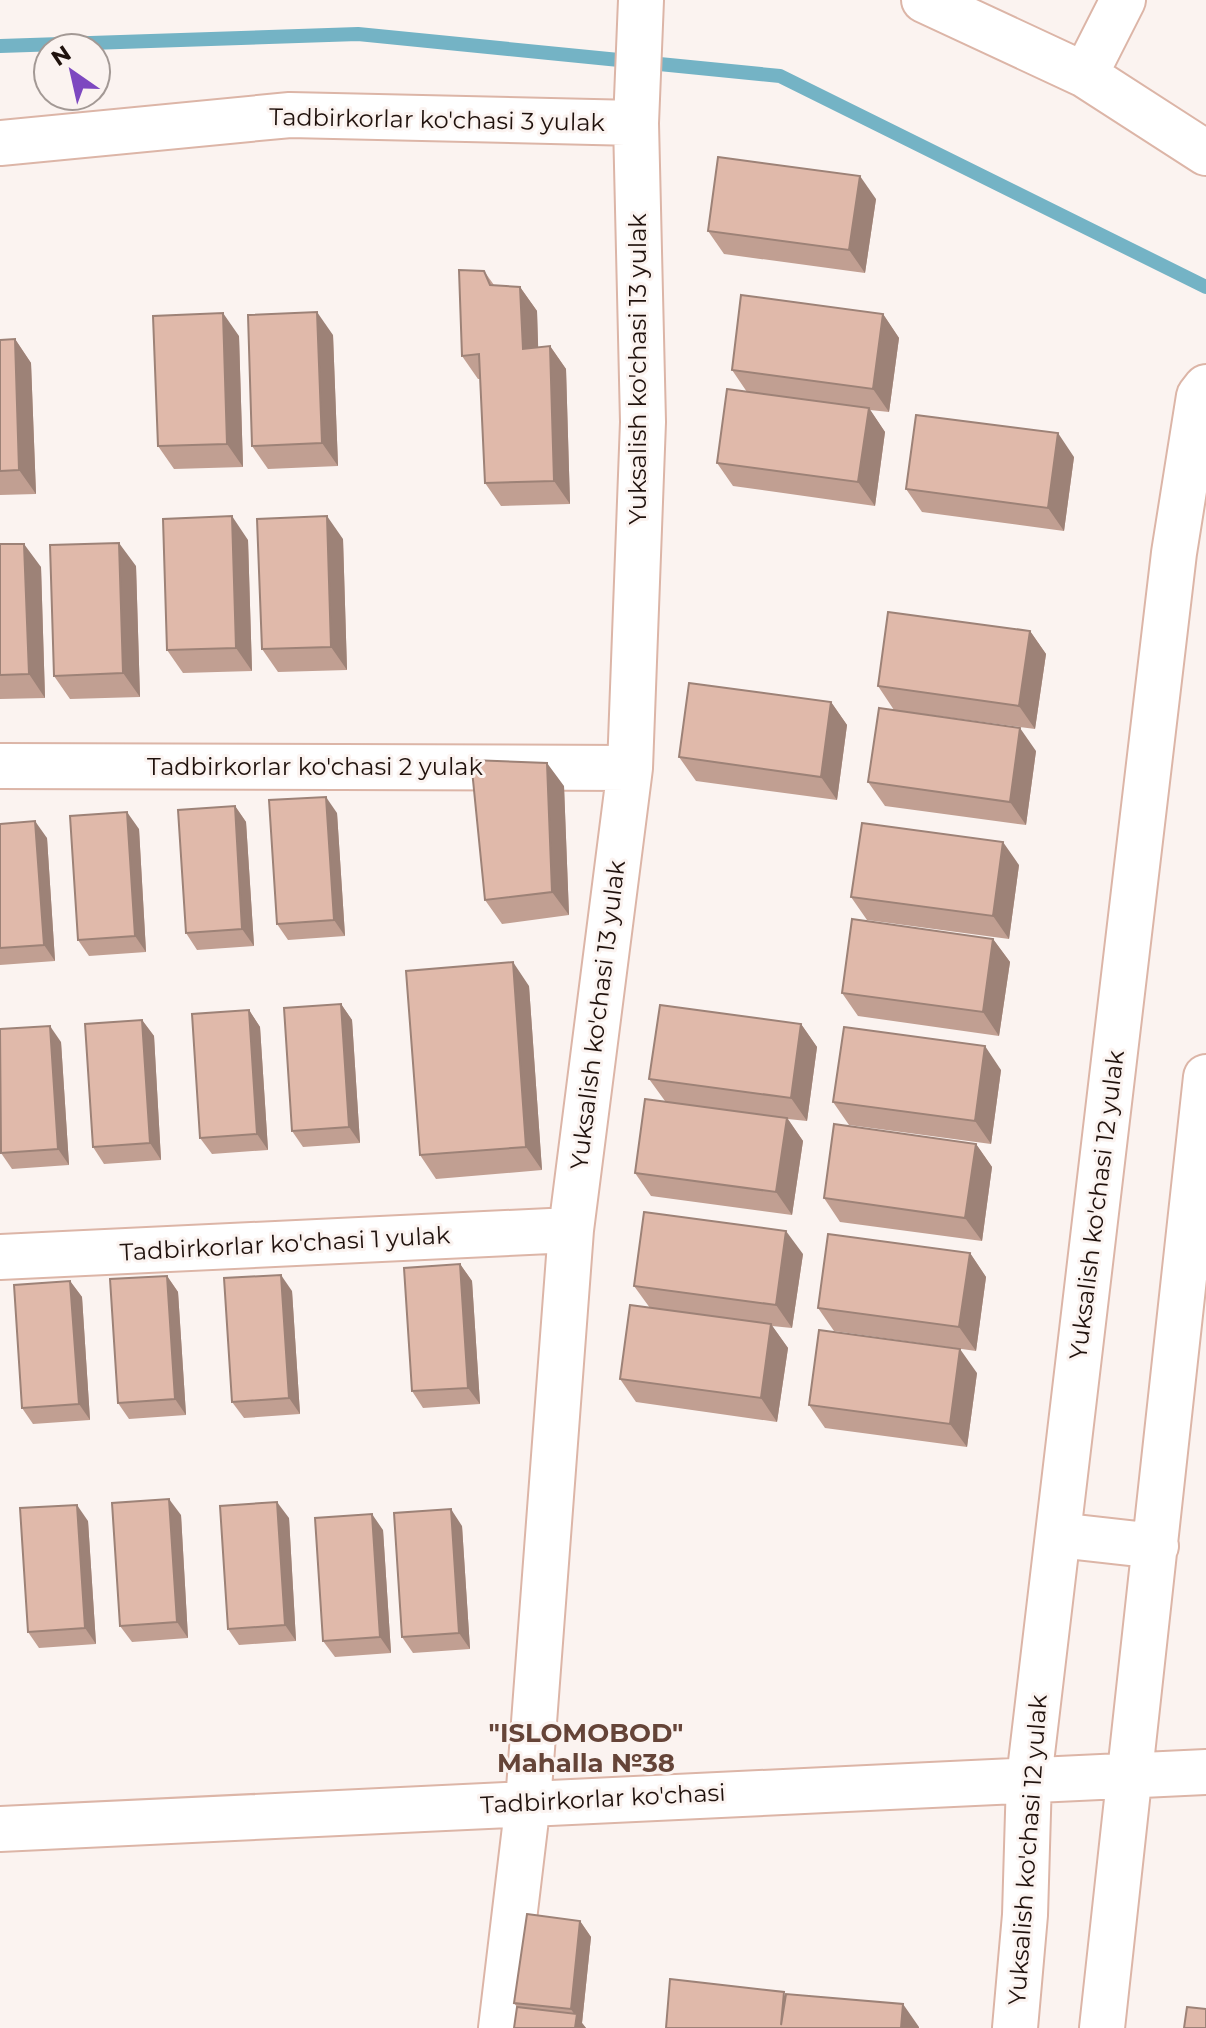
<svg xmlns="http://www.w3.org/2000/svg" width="1206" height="2028" font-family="Montserrat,sans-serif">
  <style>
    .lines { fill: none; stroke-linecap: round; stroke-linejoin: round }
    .stream { stroke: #74b3c5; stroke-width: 14 }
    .minor-casing { stroke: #dcb5a7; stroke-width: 48 }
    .minor { stroke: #fff; stroke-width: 44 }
    .wall { fill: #c19f92 }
    .shaded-wall { fill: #9d8277 }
    .building { fill: #e0b9aa; stroke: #9d8277; stroke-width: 2 }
    .labels { text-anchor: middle; stroke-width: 6; stroke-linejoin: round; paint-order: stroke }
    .street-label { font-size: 24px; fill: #20120d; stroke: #fbf3f0 }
    .neighbourhood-label { font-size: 26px; font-weight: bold; fill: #654438; stroke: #fbf3f0 }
  </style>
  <rect width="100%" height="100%" fill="#fbf3f0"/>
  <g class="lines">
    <path class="stream" d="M0 46 358 34 780 76 1206 287"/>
    <defs>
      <path id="minor" d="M924 0 1085 75 1206 153
        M1085 75 1123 0
        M0 143 290 115 636 123
        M0 766 630 768
        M0 1257 571 1230
        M1058 1535 1156 1546
        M0 1829 1206 1772
        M501 2028 528 1802 571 1230 630 768 643 422 636 123 641 0
        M1015 2028 1025 1915 1029 1779 1174 553 1199 396 1206 387
        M1102 2028 1206 1077"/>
    </defs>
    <use href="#minor" class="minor-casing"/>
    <use href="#minor" class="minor"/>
  </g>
  <path class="wall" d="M876 199 865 273 724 254 708 231Z
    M484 271 494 285 520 287 537 311 538 348 550 346 566 369 570 504 501 506 485 483 480 379H478L462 356Z
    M883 314 899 338 889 412 870 410 885 432 875 506 733 486 717 463 747 392 732 370Z
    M333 335 338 466 268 469 252 446Z
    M239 336 243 467 174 469 158 446Z
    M15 339 31 363 36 494 0 495V340Z
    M1074 457 1064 531 922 512 906 489Z
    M343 539 347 670 278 672 262 649Z
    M248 540 252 671 183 673 167 650Z
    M0 544 41 567 45 698 0 699Z
    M136 566 140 697 70 699 54 676Z
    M1030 631 1046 654 1035 729 894 710 878 686Z
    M831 702 847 725 837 800 696 781 679 757Z
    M1036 751 1026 825 885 806 868 782Z
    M564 786 569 915 502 924 485 900Z
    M235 806 246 822 254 946 197 950 186 933Z
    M337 813 345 936 288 940 277 924Z
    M0 824 47 838 55 961 0 965Z
    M139 829 146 952 89 956 78 940Z
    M1019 865 1009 939 867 920 851 897Z
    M993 939 1010 962 999 1036 858 1016 842 993Z
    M529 986 542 1170 436 1179 420 1155Z
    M341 1004 352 1020 360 1143 303 1147 292 1131Z
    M249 1010 260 1027 268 1150 212 1154 200 1138Z
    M142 1020 154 1036 161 1160 104 1164 93 1147Z
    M801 1024 817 1047 807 1121 788 1119 803 1141 792 1215 651 1196 635 1173 665 1101 649 1079Z
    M61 1042 69 1165 12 1169 1 1153Z
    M1001 1070 991 1144 849 1125 833 1102Z
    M976 1144 992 1167 982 1241 840 1222 824 1198Z
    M970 1253 986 1277 976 1351 834 1331 818 1308Z
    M803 1254 792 1328 772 1326 788 1348 777 1422 636 1402 620 1379 650 1308 634 1286Z
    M460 1264 472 1281 480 1404 423 1408 412 1391Z
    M167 1276 178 1292 186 1415 129 1419 118 1403Z
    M70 1281 82 1297 90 1420 33 1424 22 1408Z
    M292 1291 300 1414 244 1418 232 1402Z
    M977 1373 967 1447 825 1428 809 1405Z
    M181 1515 188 1638 132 1642 120 1626Z
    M289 1518 296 1641 239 1645 228 1629Z
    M88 1521 96 1644 39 1648 28 1632Z
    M462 1526 470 1649 413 1653 402 1637Z
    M383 1530 391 1653 335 1657 323 1641Z
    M580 1921 591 1937 582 2023 586 2028H514L517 2007 514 2003Z"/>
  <path class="shaded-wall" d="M860 176 876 199 865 273 849 250Z
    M520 287 537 311 539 373 523 349Z
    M317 312 333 335 338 466 322 443Z
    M223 313 239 336 243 467 227 444Z
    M883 314 899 338 889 412 873 389Z
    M15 339 31 363 36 494 19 470Z
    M550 346 566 369 570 504 554 481Z
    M869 408 885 432 875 506 858 482Z
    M1058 433 1074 457 1064 531 1048 508Z
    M232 516 248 540 252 671 236 648Z
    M327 516 343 539 347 670 331 647Z
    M119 543 136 566 140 697 123 673Z
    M24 544 41 567 45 698 29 674Z
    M1030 631 1046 654 1035 729 1019 706Z
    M831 702 847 725 837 800 821 777Z
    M1020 728 1036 751 1026 825 1010 802Z
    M547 763 564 786 569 915 552 892Z
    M326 797 337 813 345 936 334 920Z
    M235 806 246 822 254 946 242 929Z
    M127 812 139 829 146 952 135 936Z
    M35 821 47 838 55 961 44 945Z
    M1003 842 1019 865 1009 939 993 916Z
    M993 939 1010 962 999 1036 983 1012Z
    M513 962 529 986 542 1170 526 1147Z
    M341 1004 352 1020 360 1143 349 1127Z
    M249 1010 260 1027 268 1150 257 1134Z
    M142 1020 154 1036 161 1160 150 1143Z
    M801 1024 817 1047 807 1121 791 1098Z
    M50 1026 61 1042 69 1165 58 1149Z
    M985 1046 1001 1070 991 1144 975 1121Z
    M787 1118 803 1141 792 1215 776 1192Z
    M976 1144 992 1167 982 1241 965 1218Z
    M786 1231 803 1254 792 1328 776 1305Z
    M970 1253 986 1277 976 1351 959 1327Z
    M460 1264 472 1281 480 1404 468 1388Z
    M281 1275 292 1291 300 1414 289 1398Z
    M167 1276 178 1292 186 1415 175 1399Z
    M70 1281 82 1297 90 1420 79 1404Z
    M771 1324 788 1348 777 1422 761 1398Z
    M960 1349 977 1373 967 1447 950 1424Z
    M169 1499 181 1515 188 1638 177 1622Z
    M277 1502 289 1518 296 1641 285 1625Z
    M77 1505 88 1521 96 1644 85 1628Z
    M451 1509 462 1526 470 1649 459 1633Z
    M372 1514 383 1530 391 1653 380 1637Z
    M580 1921 591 1937 582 2023 586 2028H575L576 2017 571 2009Z
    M903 2004 919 2027V2028H901Z"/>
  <path class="building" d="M718 157 860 176 849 250 708 231Z
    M459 270 484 271 490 285 520 287 523 349 550 346 554 481 485 483 479 354 462 356Z
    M741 295 883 314 873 389 732 370Z
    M317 312 322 443 252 446 248 315Z
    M223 313 227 444 158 446 153 316Z
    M15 339 19 470 0 471V340Z
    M727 389 869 408 858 482 717 463Z
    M916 415 1058 433 1048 508 906 489Z
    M232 516 236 648 167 650 163 519Z
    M327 516 331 647 262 649 257 519Z
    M119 543 123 673 54 676 50 545Z
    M0 544H24L29 674 0 675Z
    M888 612 1030 631 1019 706 878 686Z
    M689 683 831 702 821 777 679 757Z
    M879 708 1020 728 1010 802 868 782Z
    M471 760 547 763 552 892 485 900Z
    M326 797 334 920 277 924 269 800Z
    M235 806 242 929 186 933 178 810Z
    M127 812 135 936 78 940 70 816Z
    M35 821 44 945 0 948V824Z
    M862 823 1003 842 993 916 851 897Z
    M852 919 993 939 983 1012 842 993Z
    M513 962 526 1147 420 1155 406 971Z
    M341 1004 349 1127 292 1131 284 1008Z
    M660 1005 801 1024 791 1098 649 1079Z
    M249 1010 257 1134 200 1138 192 1014Z
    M142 1020 150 1143 93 1147 85 1024Z
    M50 1026 58 1149 1 1153 0 1029Z
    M844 1027 985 1046 975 1121 833 1102Z
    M645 1099 787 1118 776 1192 635 1173Z
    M834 1124 976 1144 965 1218 824 1198Z
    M644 1212 786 1231 776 1305 634 1286Z
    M828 1234 970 1253 959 1327 818 1308Z
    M460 1264 468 1388 412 1391 404 1268Z
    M281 1275 289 1398 232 1402 224 1278Z
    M167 1276 175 1399 118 1403 110 1279Z
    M70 1281 79 1404 22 1408 14 1285Z
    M630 1305 771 1324 761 1398 620 1379Z
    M819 1330 960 1349 950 1424 809 1405Z
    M169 1499 177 1622 120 1626 112 1503Z
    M277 1502 285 1625 228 1629 220 1506Z
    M77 1505 85 1628 28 1632 20 1508Z
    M451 1509 459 1633 402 1637 394 1513Z
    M372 1514 380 1637 323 1641 315 1518Z
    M527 1914 580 1921 571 2009 514 2003Z
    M670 1979 784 1992 781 2025 786 1994 903 2004 901 2028H666Z
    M517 2007 577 2014 575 2028H514Z
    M1187 2007 1206 2009V2028H1184Z"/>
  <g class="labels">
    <g class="street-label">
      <text transform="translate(437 120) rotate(1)" y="8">Tadbirkorlar ko'chasi 3 yulak</text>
      <text transform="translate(638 369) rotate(-90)" y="8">Yuksalish ko'chasi 13 yulak</text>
      <text x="315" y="775">Tadbirkorlar ko'chasi 2 yulak</text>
      <text transform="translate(598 1015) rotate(-83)" y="8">Yuksalish ko'chasi 13 yulak</text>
      <text transform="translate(1097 1205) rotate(-83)" y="8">Yuksalish ko'chasi 12 yulak</text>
      <text transform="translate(285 1244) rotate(-3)" y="8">Tadbirkorlar ko'chasi 1 yulak</text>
      <text transform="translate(603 1799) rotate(-3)" y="8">Tadbirkorlar ko'chasi</text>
      <text transform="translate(1028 1850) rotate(-86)" y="8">Yuksalish ko'chasi 12 yulak</text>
    </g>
    <g class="neighbourhood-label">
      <text x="586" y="1742">"ISLOMOBOD"<tspan x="586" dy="30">Mahalla №38</tspan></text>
    </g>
  </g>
  <g transform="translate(72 72) rotate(326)"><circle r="38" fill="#fbf3f0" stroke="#a39995" stroke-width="2"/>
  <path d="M0-6L14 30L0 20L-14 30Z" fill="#7d48c0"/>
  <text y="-12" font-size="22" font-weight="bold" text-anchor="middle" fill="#20120d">N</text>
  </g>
</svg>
